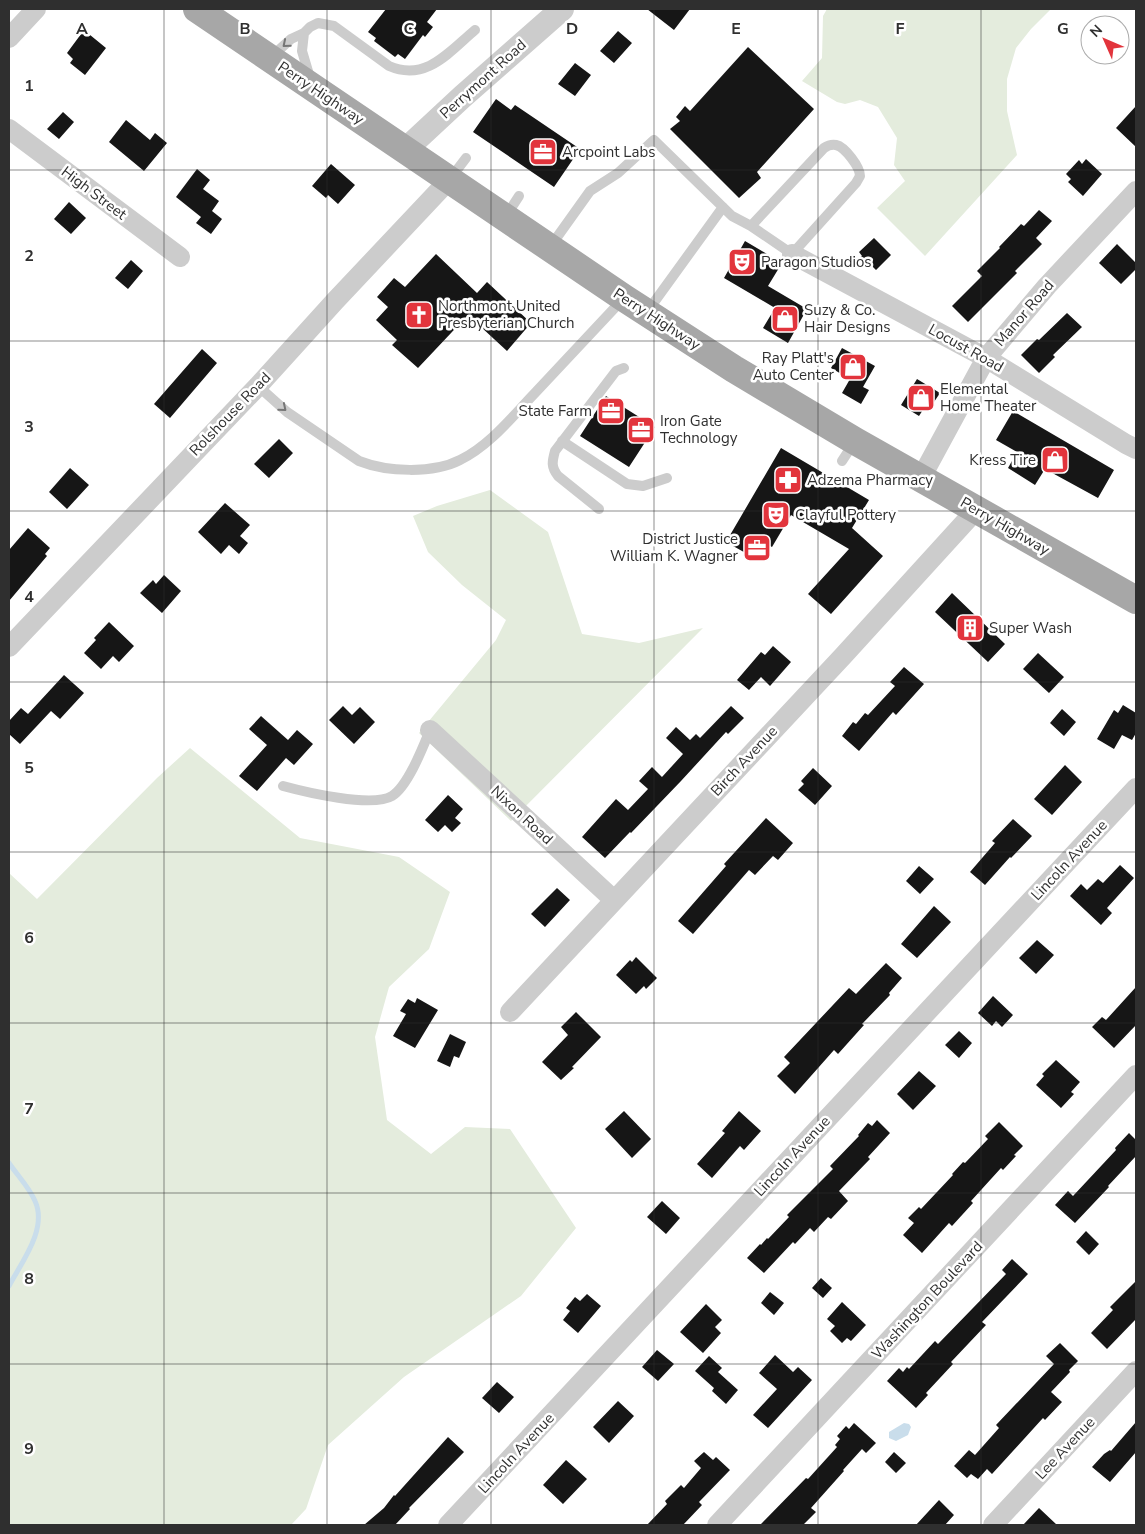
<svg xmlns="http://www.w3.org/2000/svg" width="1145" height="1534" font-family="'Nunito Sans',sans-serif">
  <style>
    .green { fill: #e4ecdd }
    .water { fill: #c9ddeb }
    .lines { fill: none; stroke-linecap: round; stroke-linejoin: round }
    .stream { stroke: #c9ddeb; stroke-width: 5 }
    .building { fill: #161616 }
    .service { stroke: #ccc; stroke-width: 10 }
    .minor { stroke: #ccc; stroke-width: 20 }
    .tertiary { stroke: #ccc; stroke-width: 24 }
    .primary { stroke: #a7a7a7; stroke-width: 28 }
    .oneway { stroke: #767676 }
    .grid { fill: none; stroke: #2f2f2f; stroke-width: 1; stroke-opacity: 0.55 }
    .labels { text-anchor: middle; stroke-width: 5; stroke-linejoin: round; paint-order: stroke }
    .street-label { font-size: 15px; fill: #2f2f2f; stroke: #fff }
    .poi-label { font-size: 15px; fill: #2f2f2f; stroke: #fff; text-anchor: start }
    .grid-label { font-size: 16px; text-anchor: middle; font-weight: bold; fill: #2f2f2f; stroke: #fff; stroke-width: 5; stroke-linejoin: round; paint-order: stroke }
  </style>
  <rect width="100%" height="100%" fill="#fff"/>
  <path class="green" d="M827 9H1051L1031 29 1016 48 1007 79V111L1017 155 925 256 877 208 905 181 894 165 897 138 878 107 860 100 845 104 837 102 802 81 822 58 823 16Z
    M490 490 548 532 582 634 639 643 703 628 511 821 419 733 496 640 506 620 462 585 428 552 413 516 437 506Z
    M190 748 300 838 399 857 450 892 429 949 389 987 375 1037 387 1120 431 1154 465 1127 510 1129 576 1228 521 1296 404 1377 328 1445 306 1509 291 1525H9V873L37 899 157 778Z"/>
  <path class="water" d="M904 1423 909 1424 911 1427 908 1435 896 1441 889 1438V1432Z"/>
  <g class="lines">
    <path class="stream" d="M9 1163C17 1175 29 1187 35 1201 48 1229 21 1263 9 1286"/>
  </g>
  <path class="building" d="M386 9H437L427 22 433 27 425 37 423 35 405 59 398 54 395 57 374 41 376 38 368 32Z
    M647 9H690L674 30Z
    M84 30 106 48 85 75 70 63 73 59 67 53Z
    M618 31 632 43 614 63 600 51Z
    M748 47 814 109 757 172 761 178 739 198 670 129 680 121 676 117 685 106 690 111Z
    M575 63 591 75 575 96 558 84Z
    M496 99 511 110 515 105 580 149 554 187 473 132Z
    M1136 106V147L1116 128Z
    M63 112 74 122 59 139 47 129Z
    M126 120 150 140 155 133 167 143 144 171 109 142Z
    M1086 159 1102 174 1083 196 1068 182 1071 179 1066 174 1079 160 1082 164Z
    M331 164 355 185 338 204 328 195 326 198 312 186Z
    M197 169 210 180 203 189 219 201 212 211 222 219 211 234 196 223 201 217 176 197Z
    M69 202 86 218 71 234 54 219Z
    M1039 210 1052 221 1036 238 1042 244 1015 271 1017 273 968 322 952 306 982 276 977 271 1000 248 999 247 1021 224 1024 226Z
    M874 238 891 255 876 270 871 265 868 268 858 259 862 256 859 252Z
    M745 241 782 263 768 286 807 309 788 343 763 328 775 308 724 278Z
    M1117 244 1136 263V269L1121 284 1099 263Z
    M436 254 477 293 487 282 531 323 507 351 468 315 418 368 392 345 397 340 376 320 388 307 377 297 394 278 405 287Z
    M131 260 143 271 128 289 115 278Z
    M1067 313 1082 327 1053 355 1055 357 1039 373 1021 355 1037 339 1039 340Z
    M842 348 875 366 863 387 869 390 861 404 842 393 850 379 831 368Z
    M202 349 217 363 170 418 154 404Z
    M917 379 940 393 932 405 928 402 919 416 901 405Z
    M606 396 655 427 629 467 580 436Z
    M1013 411 1114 470 1098 498 1045 469 1035 485 1008 468 1017 452 996 440Z
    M279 439 293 453 269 478 254 464Z
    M781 448 869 500 852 528 883 556 831 614 808 594 849 549 791 515 772 547 767 544 758 560 726 542Z
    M70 468 89 485 67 509 49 492Z
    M225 503 250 525 240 536 248 543 239 554 229 545 221 554 198 532Z
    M28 528 50 548 45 554 47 556 9 601V550Z
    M164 575 181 591 162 613 140 593 153 580 156 584Z
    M952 593 1005 644 988 662 935 612Z
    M109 622 134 646 119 662 113 656 101 669 84 653 96 640 94 638Z
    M773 646 791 662 770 686 761 677 749 690 737 680 761 652 765 655Z
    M1038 653 1064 677 1049 693 1023 669Z
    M904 667 924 684 896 715 893 712 859 751 842 736 853 722 856 724 865 713 868 715 895 686 890 682Z
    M64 675 84 693 60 719 51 711 20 744 9 734V721L21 708 28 714Z
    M1123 705 1136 713V733L1132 740 1122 735 1114 749 1097 739 1114 710 1118 713Z
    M343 706 352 715 360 707 375 722 354 744 329 720Z
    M731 706 744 718 728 734 726 732 681 781 631 833 630 832 605 858 582 837 616 799 628 810 648 789 639 781 652 767 662 777 683 754 666 738 676 727 690 740 696 734 700 738Z
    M1062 709 1076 722 1064 736 1050 723Z
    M261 716 288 740 297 730 313 744 294 765 286 758 257 791 239 776 267 745 249 729Z
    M1065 765 1082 782 1052 815 1034 799Z
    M813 768 832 786 815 805 798 790 804 784 801 781Z
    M448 795 463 809 455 818 461 823 452 832 445 825 438 832 425 820Z
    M766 818 793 843 778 860 773 856 755 875 749 870 693 934 678 921 726 866 724 864Z
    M1013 819 1032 836 1011 858 1010 857 985 885 970 872 995 843 992 841Z
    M1120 865 1134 878 1107 908 1112 913 1101 925 1070 896 1081 884 1087 890 1098 879 1103 883Z
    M919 866 934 879 920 894 906 881Z
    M557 888 570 900 545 927 531 914Z
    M934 906 951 922 917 958 901 944Z
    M1037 940 1054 955 1036 974 1019 958Z
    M636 957 657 978 646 989 644 986 636 994 616 975 630 960 632 962Z
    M886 963 902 978 889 993 890 995 862 1024 864 1025 838 1054 834 1050 795 1094 777 1076 790 1063 784 1057 849 988 856 994Z
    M1136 987V1025L1114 1048 1092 1027 1102 1017 1106 1020Z
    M993 996 1013 1015 1002 1027 996 1021 992 1026 978 1013Z
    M417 998 438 1010 415 1048 393 1036 406 1014 400 1011 408 999 415 1003Z
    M576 1012 601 1037 572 1067 574 1068 561 1080 542 1062 568 1035 561 1027Z
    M959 1031 972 1043 959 1058 945 1045Z
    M450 1034 466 1042 459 1058 454 1056 450 1067 437 1061Z
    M1056 1060 1080 1082 1071 1092 1074 1094 1061 1108 1036 1085 1044 1076 1042 1074Z
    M919 1071 936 1086 913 1110 897 1094Z
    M624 1111 651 1139 632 1158 605 1129Z
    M739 1111 761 1131 744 1150 740 1146 712 1178 697 1164 725 1133 722 1131Z
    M877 1120 890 1133 868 1157 870 1159 839 1191 848 1201 831 1219 828 1217 814 1232 810 1228 795 1244 793 1242 764 1273 747 1258 760 1244 761 1245 767 1238 768 1239 789 1217 787 1215 833 1169 830 1166 859 1136 858 1135 868 1123 872 1126Z
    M999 1122 1023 1146 1014 1155 1016 1156 1003 1170 1001 1168 971 1201 973 1203 952 1226 949 1223 922 1253 903 1235 914 1223 908 1218 919 1207 921 1209 953 1175 952 1174 963 1162 965 1163 988 1139 985 1136Z
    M1129 1133 1136 1140V1156L1108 1186 1109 1187 1075 1223 1055 1205 1068 1191 1073 1196 1116 1150 1115 1148Z
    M662 1201 680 1218 666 1234 647 1217Z
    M1086 1231 1099 1244 1089 1255 1076 1242Z
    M1012 1259 1028 1274 982 1322 986 1325 951 1362 953 1364 926 1393 928 1395 916 1408 887 1381 899 1368 903 1372 907 1367 909 1369 935 1341 938 1344 1006 1274 1002 1270Z
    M821 1278 832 1288 823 1298 812 1288Z
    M1136 1281V1319L1107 1349 1091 1333 1113 1310 1110 1307Z
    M770 1292 784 1303 774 1315 761 1303Z
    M587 1294 601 1306 578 1333 563 1320 570 1311 566 1308 575 1297 580 1301Z
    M842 1302 866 1325 851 1341 847 1338 842 1343 830 1331 835 1326 827 1319Z
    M706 1304 722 1320 715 1327 721 1333 703 1353 680 1332Z
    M1060 1343 1078 1361 1069 1370 1070 1372 1051 1392 1062 1402 1045 1420 1043 1418 992 1474 987 1469 978 1479 971 1474 967 1478 954 1466 969 1450 975 1455 999 1428 996 1425 1054 1364 1046 1356Z
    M657 1350 674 1364 658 1381 642 1367Z
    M775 1355 793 1372 798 1367 812 1380 768 1428 753 1415 777 1389 759 1373Z
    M709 1356 722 1368 718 1372 738 1390 726 1404 712 1391 714 1388 695 1371Z
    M497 1382 514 1397 499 1413 482 1398Z
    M618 1401 634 1416 609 1443 593 1427Z
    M1136 1422V1452L1110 1482 1092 1467 1104 1454 1110 1450 1111 1451Z
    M854 1423 876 1443 866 1453 862 1449 843 1470 844 1471 811 1508 816 1512 803 1525H760L806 1478 808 1479 837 1447 835 1445 840 1439 837 1436 846 1426 849 1429Z
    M448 1437 464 1452 409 1508 410 1509 395 1525H364L384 1508 394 1495 395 1496Z
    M704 1452 713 1460 716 1457 730 1470 699 1502 702 1505 683 1525H647L667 1504 665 1501 681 1485 684 1488 701 1468 694 1461Z
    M894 1452 906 1463 896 1473 885 1462Z
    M566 1460 587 1479 563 1504 543 1485Z
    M939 1500 954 1515 945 1525H916Z
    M1039 1508 1057 1525H1023Z"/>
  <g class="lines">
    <path class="service" d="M304 33 302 51 310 78
      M270 58 291 39 304 33 310 27 318 23 334 26 389 66C426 82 449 52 475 30
      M450 179 466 158
      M506 216 519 196
      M550 247 590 191 618 173 654 140 732 216 751 226 792 254 856 183 860 176C860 167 845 147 836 145 831 144 827 146 824 148L751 226
      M647 312 723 207
      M258 386 287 412 359 461C387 472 433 474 460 460 489 446 512 417 534 394 564 362 593 331 623 299
      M562 441 627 484 643 486 667 478
      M842 461 855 441
      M599 509 558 476C551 467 552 462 555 451L616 371 624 368
      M283 786C305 792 372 808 392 796 408 786 423 747 430 730"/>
    <path class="minor" d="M9 38 36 9
      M9 129 180 257
      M792 254 986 358 1126 444 1136 449
      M921 478 986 358 1047 286 1136 191
      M9 647 258 386 335 301 449 180
      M430 730 614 900
      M510 1012 843 656 976 510
      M448 1525 1136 788
      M717 1525 1136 1075
      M993 1525 1136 1371"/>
    <path class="tertiary" d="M405 150 462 97 562 9"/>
    <path class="primary" d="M197 9 624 298 734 369 855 441 1136 600"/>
  </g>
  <defs><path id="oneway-chevron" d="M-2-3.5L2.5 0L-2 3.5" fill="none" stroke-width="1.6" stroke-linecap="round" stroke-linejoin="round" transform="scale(1.25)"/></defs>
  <g class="oneway">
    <use href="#oneway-chevron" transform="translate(286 44) rotate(140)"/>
    <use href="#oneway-chevron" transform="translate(283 408) rotate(40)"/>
  </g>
  <path class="grid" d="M164 9V1525M327 9V1525M491 9V1525M654 9V1525M818 9V1525M981 9V1525M9 170H1136M9 341H1136M9 511H1136M9 682H1136M9 852H1136M9 1023H1136M9 1193H1136M9 1364H1136"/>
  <defs>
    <symbol id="office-square" viewBox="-11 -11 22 22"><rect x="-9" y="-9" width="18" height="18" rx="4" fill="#e2343c" stroke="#fff"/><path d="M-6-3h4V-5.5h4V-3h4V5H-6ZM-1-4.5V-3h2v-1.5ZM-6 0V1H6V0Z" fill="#fff"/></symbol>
    <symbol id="theatre-square" viewBox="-11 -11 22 22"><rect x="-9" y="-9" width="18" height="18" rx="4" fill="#e2343c" stroke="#fff"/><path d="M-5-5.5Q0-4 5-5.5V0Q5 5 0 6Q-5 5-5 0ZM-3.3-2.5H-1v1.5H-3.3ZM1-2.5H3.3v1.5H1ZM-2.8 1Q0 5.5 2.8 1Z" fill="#fff"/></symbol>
    <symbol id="church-square" viewBox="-11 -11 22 22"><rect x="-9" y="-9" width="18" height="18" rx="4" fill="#e2343c" stroke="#fff"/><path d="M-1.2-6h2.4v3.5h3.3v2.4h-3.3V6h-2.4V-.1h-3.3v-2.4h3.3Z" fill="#fff"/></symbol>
    <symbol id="shop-square" viewBox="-11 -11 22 22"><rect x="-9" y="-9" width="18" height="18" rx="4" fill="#e2343c" stroke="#fff"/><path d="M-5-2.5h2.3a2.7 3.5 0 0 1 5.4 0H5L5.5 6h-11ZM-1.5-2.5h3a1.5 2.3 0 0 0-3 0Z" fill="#fff"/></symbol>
    <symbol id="pharmacy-square" viewBox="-11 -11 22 22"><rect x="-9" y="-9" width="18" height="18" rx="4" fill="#e2343c" stroke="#fff"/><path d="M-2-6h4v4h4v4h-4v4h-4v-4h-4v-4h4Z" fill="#fff"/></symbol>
    <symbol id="building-square" viewBox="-11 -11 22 22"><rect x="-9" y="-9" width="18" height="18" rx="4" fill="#e2343c" stroke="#fff"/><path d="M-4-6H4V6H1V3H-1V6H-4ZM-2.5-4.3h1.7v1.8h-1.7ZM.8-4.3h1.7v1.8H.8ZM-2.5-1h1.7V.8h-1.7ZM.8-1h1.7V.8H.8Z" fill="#fff"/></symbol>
  </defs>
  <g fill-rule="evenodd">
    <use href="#office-square" x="527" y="136" width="32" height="32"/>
    <use href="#theatre-square" x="726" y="246" width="32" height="32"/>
    <use href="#church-square" x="403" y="299" width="32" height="32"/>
    <use href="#shop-square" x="769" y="303" width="32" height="32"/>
    <use href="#shop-square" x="837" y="351" width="32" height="32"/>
    <use href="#shop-square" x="905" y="382" width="32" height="32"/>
    <use href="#office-square" x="595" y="395" width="32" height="32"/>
    <use href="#office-square" x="625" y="414" width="32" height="32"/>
    <use href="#shop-square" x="1039" y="444" width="32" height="32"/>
    <use href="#pharmacy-square" x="772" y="464" width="32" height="32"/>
    <use href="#theatre-square" x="760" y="499" width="32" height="32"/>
    <use href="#office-square" x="741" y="532" width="32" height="32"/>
    <use href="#building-square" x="954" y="612" width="32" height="32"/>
  </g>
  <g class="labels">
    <g class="street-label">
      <text transform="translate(483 79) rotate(-42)" y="5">Perrymont Road</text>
      <text transform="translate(321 93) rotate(34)" y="5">Perry Highway</text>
      <text transform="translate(94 193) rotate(37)" y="5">High Street</text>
      <text transform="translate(1024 313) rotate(-49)" y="5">Manor Road</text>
      <text transform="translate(657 319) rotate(33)" y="5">Perry Highway</text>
      <text transform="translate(966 348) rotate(29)" y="5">Locust Road</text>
      <text transform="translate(230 414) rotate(-46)" y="5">Rolshouse Road</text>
      <text transform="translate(1005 526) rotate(30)" y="5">Perry Highway</text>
      <text transform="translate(744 761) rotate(-47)" y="5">Birch Avenue</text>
      <text transform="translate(522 815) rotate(43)" y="5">Nixon Road</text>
      <text transform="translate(1069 860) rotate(-47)" y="5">Lincoln Avenue</text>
      <text transform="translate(792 1156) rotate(-47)" y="5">Lincoln Avenue</text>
      <text transform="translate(927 1300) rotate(-47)" y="5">Washington Boulevard</text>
      <text transform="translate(1065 1448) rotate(-47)" y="5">Lee Avenue</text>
      <text transform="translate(516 1453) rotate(-47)" y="5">Lincoln Avenue</text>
    </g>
    <g class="poi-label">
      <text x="562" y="157">Arcpoint Labs</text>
      <text x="761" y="267">Paragon Studios</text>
      <text x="438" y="311">Northmont United<tspan x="438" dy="17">Presbyterian Church</tspan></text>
      <text x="804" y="315">Suzy &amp; Co.<tspan x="804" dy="17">Hair Designs</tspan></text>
      <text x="834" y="363" text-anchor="end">Ray Platt's<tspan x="834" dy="17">Auto Center</tspan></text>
      <text x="940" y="394">Elemental<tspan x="940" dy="17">Home Theater</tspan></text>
      <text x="592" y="416" text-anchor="end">State Farm</text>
      <text x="660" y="426">Iron Gate<tspan x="660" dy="17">Technology</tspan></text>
      <text x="1036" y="465" text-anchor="end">Kress Tire</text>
      <text x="807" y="485">Adzema Pharmacy</text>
      <text x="795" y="520">Clayful Pottery</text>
      <text x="738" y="544" text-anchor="end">District Justice<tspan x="738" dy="17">William K. Wagner</tspan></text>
      <text x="989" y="633">Super Wash</text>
    </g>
  </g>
  <g class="grid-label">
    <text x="82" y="34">A</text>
    <text x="245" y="34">B</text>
    <text x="409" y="34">C</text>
    <text x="572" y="34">D</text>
    <text x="736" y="34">E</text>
    <text x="900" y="34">F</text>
    <text x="1063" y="34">G</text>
    <text x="29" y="91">1</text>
    <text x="29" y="261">2</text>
    <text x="29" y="432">3</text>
    <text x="29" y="602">4</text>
    <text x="29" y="773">5</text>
    <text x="29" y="943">6</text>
    <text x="29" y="1114">7</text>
    <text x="29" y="1284">8</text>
    <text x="29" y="1454">9</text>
  </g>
  <rect width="1145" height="1534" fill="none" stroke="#2f2f2f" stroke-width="20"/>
  <g transform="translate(1105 40) rotate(315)"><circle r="24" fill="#ffffff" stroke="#acacac"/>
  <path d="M0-4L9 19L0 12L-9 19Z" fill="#e2343c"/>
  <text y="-8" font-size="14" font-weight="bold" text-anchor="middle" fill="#2f2f2f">N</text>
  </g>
</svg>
